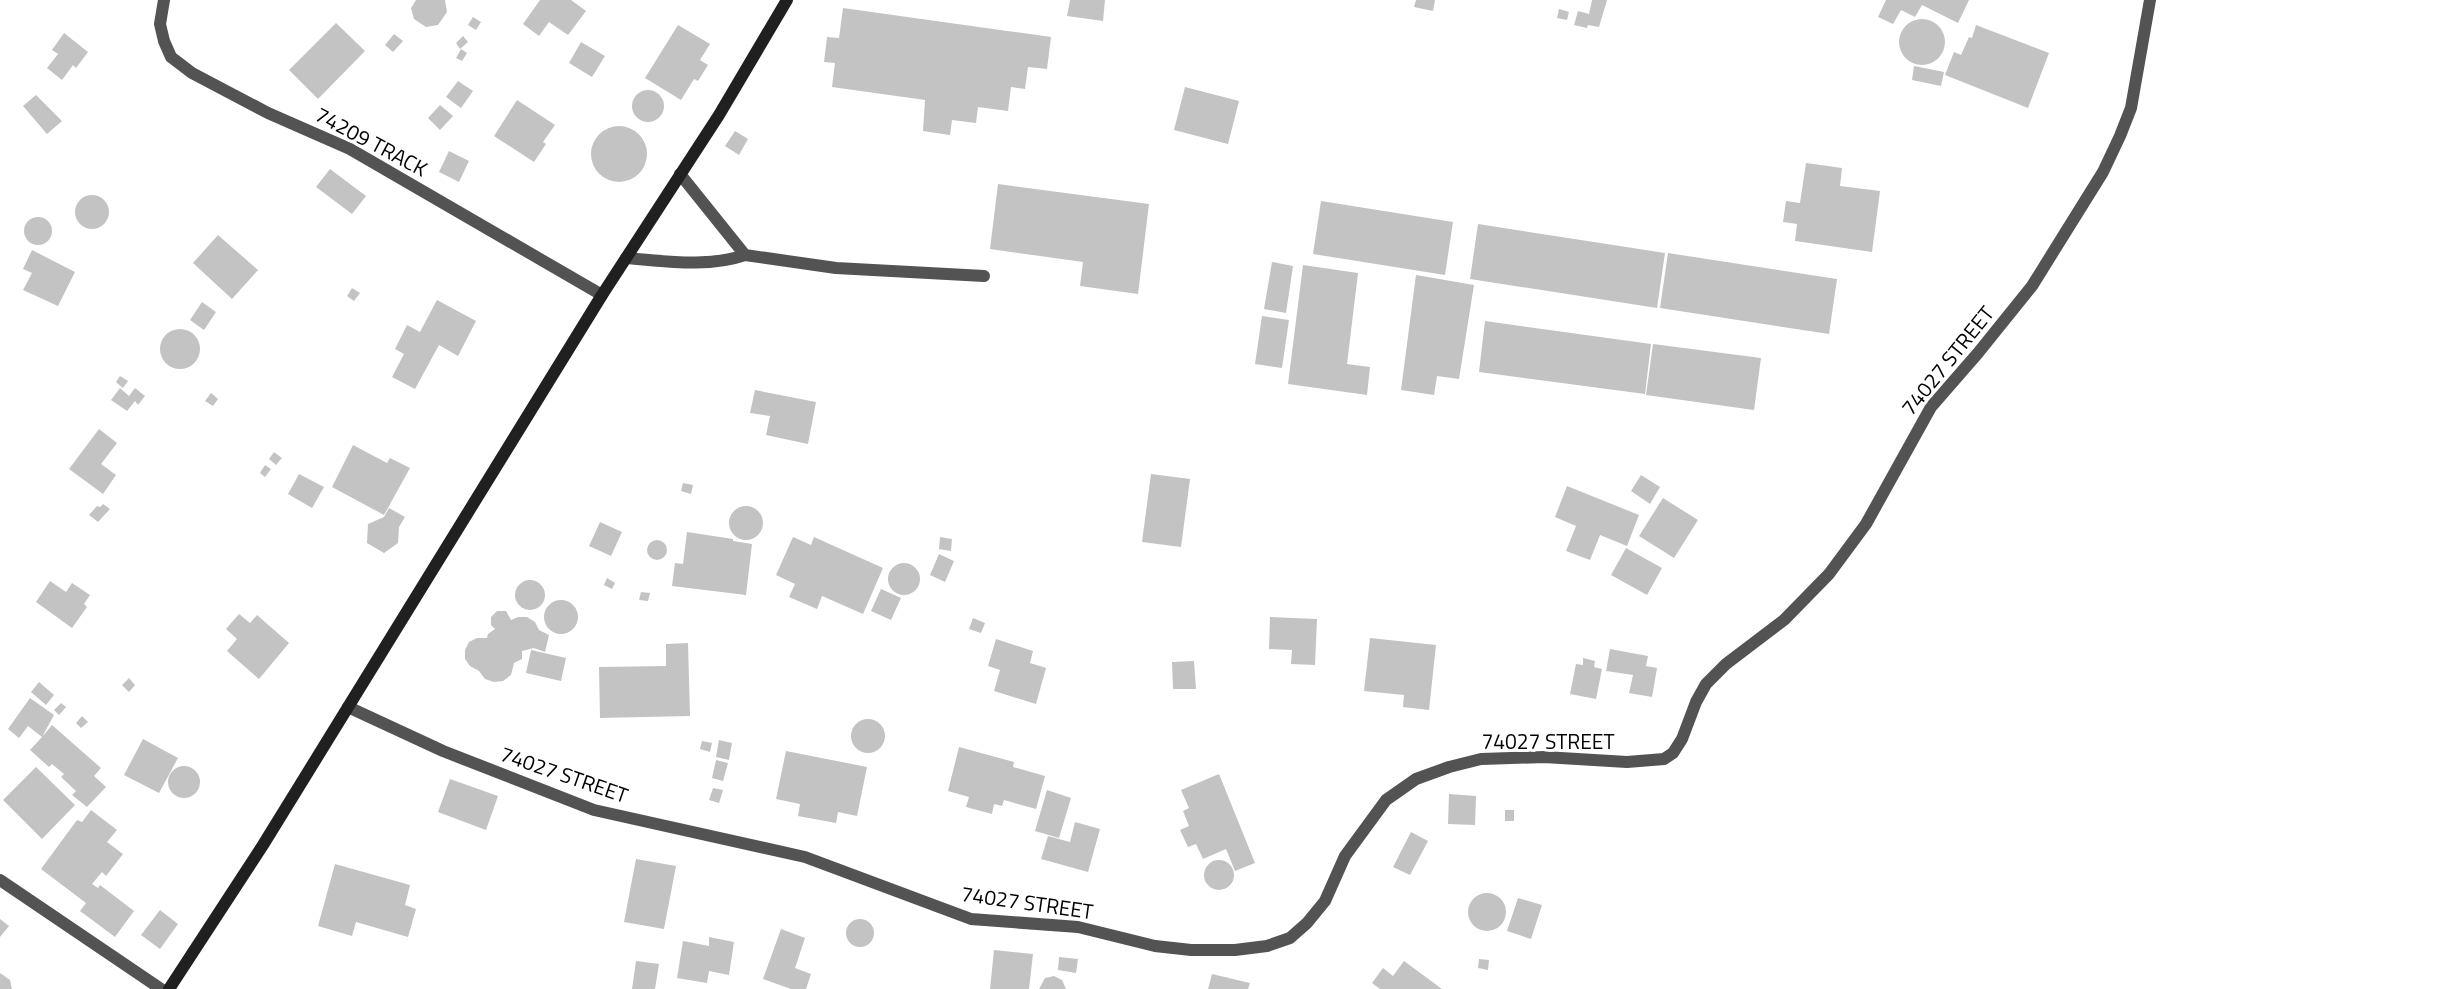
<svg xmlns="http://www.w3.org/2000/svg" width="2461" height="989" font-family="'Titillium Web',sans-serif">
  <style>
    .building { fill: #c3c3c3 }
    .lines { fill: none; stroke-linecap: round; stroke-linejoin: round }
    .lane { stroke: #535353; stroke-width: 12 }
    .street { stroke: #535353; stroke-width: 12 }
    .secondary { stroke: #202020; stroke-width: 12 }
    .labels { text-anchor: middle; stroke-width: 6; stroke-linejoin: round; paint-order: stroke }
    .street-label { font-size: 21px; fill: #000; stroke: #fff }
  </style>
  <rect width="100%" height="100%" fill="#fff"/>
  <path class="building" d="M416 0H445L447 12 438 25 426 27 414 19 411 8Z
    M540 0H571L586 11 568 35 549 22 539 36 523 24Z
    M1070 0H1105L1103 21 1067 16Z
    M1416 0H1435L1433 11 1414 7Z
    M1592 0H1607L1599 27 1588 25 1587 28 1574 25 1578 11 1589 14Z
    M1886 0H1969L1958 23 1922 5 1915 17 1901 10 1893 24 1878 17Z
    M843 8 1051 37 1047 69 1028 67 1025 89 1011 87 1008 111 978 107 976 123 952 120 950 135 923 131 925 100 832 87 835 63 824 62 827 37 839 38Z
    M1559 9 1569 12 1567 20 1557 18Z
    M473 17 481 22 476 30 468 25Z
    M1899 42a23 23 0 1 1 46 0a23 23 0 1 1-46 0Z
    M336 23 365 51 318 99 289 70Z
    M678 25 710 44 700 60 708 65 698 81 694 79 681 100 645 78Z
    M1976 25 2049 53 2028 108 1945 75 1954 52 1961 55 1969 37 1972 38Z
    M64 33 88 52 76 68 73 65 62 80 47 68 58 54 52 50Z
    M394 34 403 41 393 52 385 45Z
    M463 36 468 42 460 49 456 43Z
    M581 42 605 56 592 77 569 63Z
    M461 49 467 53 462 61 456 58Z
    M1914 66 1944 72 1941 86 1912 80Z
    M458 81 473 91 461 108 446 97Z
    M1185 87 1239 101 1228 144 1174 130Z
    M632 106a16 16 0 1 1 32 0a16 16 0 1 1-32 0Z
    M36 95 62 121 47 134 23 106Z
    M517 100 555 125 543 142 546 144 534 162 494 136Z
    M440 105 453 116 440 130 428 118Z
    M591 154a28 28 0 1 1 56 0a28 28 0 1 1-56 0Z
    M735 131 748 139 739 155 725 146Z
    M449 151 469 161 459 182 439 172Z
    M1806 163 1842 168 1840 186 1880 191 1872 252 1795 241 1797 224 1783 222 1786 201 1800 203Z
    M330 169 366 196 352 214 316 187Z
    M998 184 1149 204 1138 294 1080 286 1083 262 990 249Z
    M75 212a17 17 0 1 1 34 0a17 17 0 1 1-34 0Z
    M1321 201 1453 222 1445 275 1313 254Z
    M24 231a14 14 0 1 1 28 0a14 14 0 1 1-28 0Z
    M1478 224 1665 253 1657 308 1470 279Z
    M218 235 258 270 232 299 193 263Z
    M32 250 75 272 58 306 23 290 32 273 23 269Z
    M1668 253 1837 279 1829 334 1660 308Z
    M1272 262 1293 266 1286 313 1264 309Z
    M1303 265 1358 273 1347 364 1370 367 1367 395 1288 384Z
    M1416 275 1474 285 1459 379 1437 376 1434 395 1401 390Z
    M352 288 360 293 354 301 347 296Z
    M437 300 476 321 458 356 439 345 415 389 392 377 404 354 395 349 407 325 420 332Z
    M202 302 216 312 204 330 190 320Z
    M1262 316 1289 320 1282 368 1255 364Z
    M1485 321 1651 344 1645 394 1479 372Z
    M160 349a20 20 0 1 1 40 0a20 20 0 1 1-40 0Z
    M1653 344 1761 358 1754 410 1646 395Z
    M120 376 128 381 123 388 116 382Z
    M120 388 129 396 135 388 145 396 138 405 135 401 127 411 111 400Z
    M755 390 816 402 808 444 766 435 770 416 750 413Z
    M211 393 218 399 213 406 205 401Z
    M99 429 117 443 101 464 116 475 103 494 69 469Z
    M353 445 387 463 390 458 410 468 384 515 332 487Z
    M274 452 282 458 276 465 269 459Z
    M265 465 271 469 265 477 260 473Z
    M299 474 324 487 312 508 288 494Z
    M1151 474 1190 479 1181 547 1142 542Z
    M1641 475 1660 487 1650 504 1631 491Z
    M683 483 693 485 691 494 681 491Z
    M1567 486 1639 515 1627 546 1600 535 1590 560 1566 551 1576 526 1555 517Z
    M1663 498 1698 520 1674 558 1639 536Z
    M103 504 110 509 98 522 89 515 97 506 100 507Z
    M729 523a17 17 0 1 1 34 0a17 17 0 1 1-34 0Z
    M389 508 405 517 399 527 398 543 384 553 367 543 368 524 384 517Z
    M600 522 622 532 611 556 589 546Z
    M687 532 733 539V541L752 544 746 595 672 586 675 563 683 564Z
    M793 537 811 545 814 537 883 568 863 614 822 596 817 609 789 597 795 584 776 575Z
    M940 537 952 539 951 551 939 549Z
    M647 550a10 10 0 1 1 20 0a10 10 0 1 1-20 0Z
    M1626 548 1662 568 1647 595 1611 575Z
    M939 554 954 561 945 582 930 575Z
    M888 579a16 16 0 1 1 32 0a16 16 0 1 1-32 0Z
    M607 578 615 583 612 589 604 585Z
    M515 595a15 15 0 1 1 30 0a15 15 0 1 1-30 0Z
    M50 581 66 592 72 583 90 595 84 604 87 607 72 628 36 602Z
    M881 589 901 598 891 620 871 611Z
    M641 592 650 593 648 601 639 600Z
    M544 617a17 17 0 1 1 34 0a17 17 0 1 1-34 0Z
    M497 611H506L511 620 518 617H527L535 622 539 630 549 635 545 652 534 648 522 651V659L514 663 511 675 503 681 494 682 485 679 479 671 470 666 465 659V650L469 642 477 638H487L488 634 495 629 491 625V617Z
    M239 614 250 623 257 615 289 643 259 679 227 651 237 639 226 629Z
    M1270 617 1317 619 1315 665 1291 664 1292 650 1269 649Z
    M973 618 985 623 981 633 969 629Z
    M1370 638 1436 645 1429 710 1403 707 1404 695 1364 691Z
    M996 639 1033 651 1030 663 1046 668 1036 704 994 691 1000 670 988 666Z
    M688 643 690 716 600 718 599 667 666 666V644Z
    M1610 649 1648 656 1646 666 1657 668 1652 697 1629 693 1633 675 1606 671Z
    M531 650 566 658 561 681 526 673Z
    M1583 658 1595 661 1594 667 1602 669 1596 699 1570 694 1576 664 1583 665Z
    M1194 661 1196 689H1173L1172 662Z
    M129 678 135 685 129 692 122 685Z
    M39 682 54 695 46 705 31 692Z
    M30 698 54 715 42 737 52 725 101 768 94 776 106 787 87 807 72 795 76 791 61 777 64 774 52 764 49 767 30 750 42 737 28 726 19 738 8 729Z
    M61 703 66 707 59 715 54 710Z
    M82 716 88 722 81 728 76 723Z
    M851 736a17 17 0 1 1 34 0a17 17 0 1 1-34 0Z
    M143 739 178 758 159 793 124 775Z
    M719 740 732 743 729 760 716 757Z
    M702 741 712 743 710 752 700 749Z
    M959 747 1014 762 1013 767 1045 776 1036 809 1004 800 1002 806 994 804 992 814 966 807 969 797 948 791Z
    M786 751 867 767 857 816 838 812 836 823 798 816 800 804 776 799Z
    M716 760 728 763 723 781 712 778Z
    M168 782a16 16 0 1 1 32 0a16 16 0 1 1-32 0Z
    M36 767 75 805 42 839 3 800Z
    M1219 774 1255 863 1235 871 1226 849 1203 859 1196 844 1188 847 1180 830 1189 826 1183 811 1189 808 1181 790Z
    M450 779 498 796 486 830 438 812Z
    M713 788 723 790 719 803 709 800Z
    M1047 790 1071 798 1059 838 1035 831Z
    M1449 794 1476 796 1475 825 1448 824Z
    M91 810 117 830 107 842 123 854 106 876 102 872 92 884 98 888 100 885 134 911 115 937 80 911 86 903 41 869 77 820 82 822Z
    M1505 810H1514V821H1505Z
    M1075 822 1100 829 1088 872 1041 859 1048 836 1070 842Z
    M1411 832 1428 841 1410 875 1393 867Z
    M636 859 676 866 664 929 624 922Z
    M1204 875a15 15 0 1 1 30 0a15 15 0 1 1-30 0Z
    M335 864 410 885 405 905 416 909 408 937 356 922 352 936 318 926Z
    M1468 912a19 19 0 1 1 38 0a19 19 0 1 1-38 0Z
    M1518 898 1542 905 1531 939 1507 931Z
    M160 910 178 924 160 949 141 935Z
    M846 933a14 14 0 1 1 28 0a14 14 0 1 1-28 0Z
    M0 919 9 926 0 937Z
    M781 929 805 938 795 968 811 974 806 989H791L763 979Z
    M709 937 734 942 729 975 709 971 707 983 677 978 683 941 709 946Z
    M994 950 1033 954 1029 989H990Z
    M1059 957 1078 959 1076 973 1058 970Z
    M1479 959 1489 960 1488 970 1478 968Z
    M636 961 659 964 655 989H632Z
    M1404 961 1442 989H1380L1372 983 1383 968 1393 976Z
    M0 973 10 980 12 989H0Z
    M1212 974 1250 983 1248 989H1208Z
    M1054 976 1062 980 1066 989H1039L1045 978Z"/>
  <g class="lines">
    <path class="lane" d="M680 174 745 255 836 268 984 276
      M626 258C666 261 707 268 745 255"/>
    <path class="street" d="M164 0 160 24 164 41 171 57 192 73 268 113 350 149 602 295
      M348 707 443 751 594 810 805 857 971 919 1078 927 1155 946 1191 950H1235L1267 946 1290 938 1307 923 1325 901 1345 856 1386 800 1416 779 1449 767 1481 759 1544 757 1627 762 1664 759 1673 753 1682 739 1696 702 1706 684 1726 664 1784 620 1829 574 1866 524 1931 407 1978 353 2032 286 2103 172 2120 136 2131 108 2150 0
      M0 880 161 989"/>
    <path class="secondary" d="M169 989 263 845 602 295 719 115 787 0"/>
  </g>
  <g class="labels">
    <g class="street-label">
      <text transform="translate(371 142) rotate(28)" y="7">74209 TRACK</text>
      <text transform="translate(1948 361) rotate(-51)" y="7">74027 STREET</text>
      <text x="1548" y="749">74027 STREET</text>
      <text transform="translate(564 775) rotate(19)" y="7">74027 STREET</text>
      <text transform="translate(1027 903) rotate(8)" y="7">74027 STREET</text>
    </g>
  </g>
</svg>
